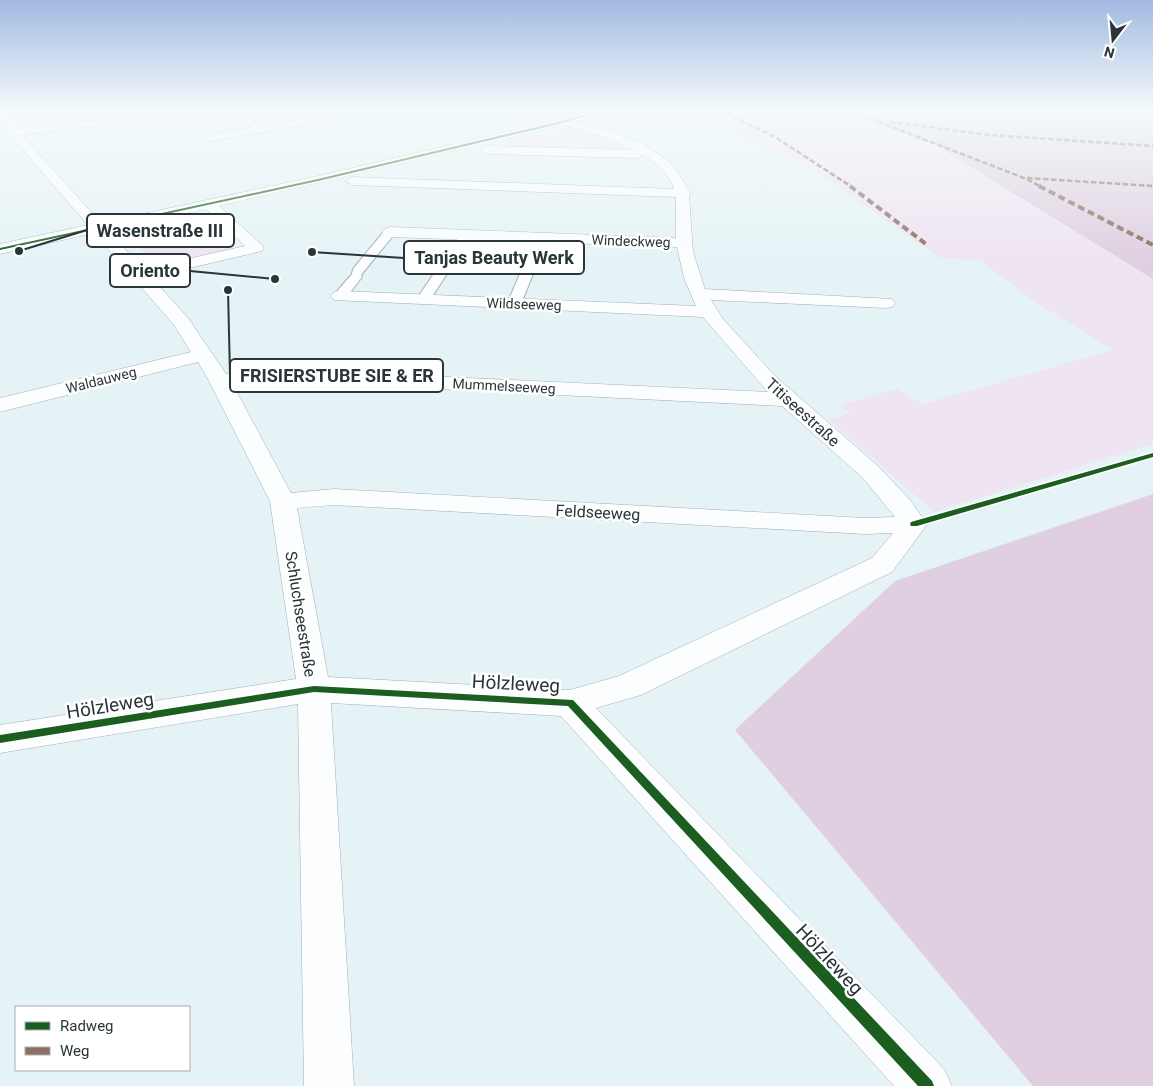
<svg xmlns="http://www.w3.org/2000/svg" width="1153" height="1086" font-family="Roboto,sans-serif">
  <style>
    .green { fill: #efe4f1 }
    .forest { fill: #dfcfe0 }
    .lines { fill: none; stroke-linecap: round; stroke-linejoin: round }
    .lane-casing { stroke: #a3afb1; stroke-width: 2 }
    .street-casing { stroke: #a3afb1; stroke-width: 1 }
    .lane { fill: #fbfdfe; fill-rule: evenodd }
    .street { fill: #fbfdfe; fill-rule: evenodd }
    .quiet-far1 { stroke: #8d6e63; stroke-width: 2.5; stroke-dasharray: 5.5 2.5; stroke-linecap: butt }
    .quiet { stroke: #8d6e63; stroke-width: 4; stroke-dasharray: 7 4; stroke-linecap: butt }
    .cycleway-casing { stroke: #fff; stroke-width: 3 }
    .cycleway { fill: #1b5e20; fill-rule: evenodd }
    .labels { text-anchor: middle; stroke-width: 5; stroke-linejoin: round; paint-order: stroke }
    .far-street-label { font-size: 14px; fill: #293538; stroke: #fff }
    .street-label { font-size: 16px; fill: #293538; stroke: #fff }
    .near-street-label { font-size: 19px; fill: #293538; stroke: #fff }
    .leader { fill: none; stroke: #293538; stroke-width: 2 }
    .callout-dot { fill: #293538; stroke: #fff; stroke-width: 2 }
    .callout { fill: #fff; stroke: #293538; stroke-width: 2 }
    .callout-label { font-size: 18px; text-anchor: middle; font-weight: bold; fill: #293538 }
  </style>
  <rect width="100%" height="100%" fill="#e6f3f6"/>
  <path class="green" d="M680 110H832L931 144 1153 279V444L934 512 829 420 850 413 839 405 898 389 923 404 1113 350 1032 300 980 260 940 258 811 168Z
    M570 127C582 129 618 138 623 147L611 151 509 148 502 144Z
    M183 215 208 217 212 221 196 225 217 248 235 245 224 252 161 265 154 264 127 233C135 222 169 218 183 215Z"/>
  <path class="forest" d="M833 110H1153V279L933 144Z
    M1153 494V1086H1033L735 730 895 581Z"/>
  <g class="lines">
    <defs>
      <path id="lane" d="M390 228 396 232 361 275 362 277 345 299H335L333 296 352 274 353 269 386 229Z
        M466 231 472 235 430 300 428 303H418L416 300 462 232Z
        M541 235 547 239 521 304 519 307H509L507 304 535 239Z"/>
      <path id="street" d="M0 110H9V115L17 129 131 117 132 119 127 122 22 135 101 223 318 176 548 122 499 113 494 110H515L562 119 593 110H608L607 112 575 122C608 130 646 140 671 164 680 173 684 184 691 193L689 195 693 252 705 289 892 299 895 303 892 307 886 308 711 300 723 319 774 375 880 468 910 500 927 524 923 530 892 572 641 695 596 708 944 1069 952 1086H894L561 716 331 703 354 1086H304L298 704 0 753V725L296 679 270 501 209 381 198 362 0 412V398L191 352 174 325 94 233 0 254V244L88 225 10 135 0 117ZM563 125 605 137 635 150 487 146 481 150 487 154 637 158 643 155C656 163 669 173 674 189L352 177 345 181 352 185 676 197V238L390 227 385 229 382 232 385 235 390 237 677 247 684 278 696 306 340 291 334 292 331 296 334 300 703 317 768 392 256 368 226 374 188 318 151 277 262 251 264 248 262 245 219 206ZM206 209 245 246 143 269 108 230ZM256 380 782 406 863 478 895 517 865 518 334 489 291 493 233 385ZM334 505 865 534 893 533 872 558 619 676 570 690 328 677 297 508Z
        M210 110H224L266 125 357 110H379L374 113 211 141 205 138 207 136 252 127Z"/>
    </defs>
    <use href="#lane" class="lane-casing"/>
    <use href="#street" class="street-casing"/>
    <use href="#lane" class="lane"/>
    <use href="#street" class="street"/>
    <path class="quiet-far1" d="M719 110 775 137 852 187
      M848 110 1024 178 1042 187
      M889 122 990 135 1153 146
      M1027 178 1153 186"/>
    <path class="quiet" d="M850 186 926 244
      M1039 186 1153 245"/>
    <defs>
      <path id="cycleway" d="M601 110H604L563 123 318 181 0 250V248L318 179 562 121Z
        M1153 453V457L917 526H911L910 524 911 522Z
        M314 686 573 700 932 1081 934 1086H918L568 706 314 692 0 743V735Z"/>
    </defs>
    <use href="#cycleway" class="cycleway-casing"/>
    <use href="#cycleway" class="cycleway"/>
  </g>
  <linearGradient id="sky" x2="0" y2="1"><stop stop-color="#a2bae1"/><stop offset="0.42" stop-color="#f4fafb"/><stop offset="1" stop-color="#f4fafb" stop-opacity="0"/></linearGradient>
  <rect width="1153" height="262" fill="url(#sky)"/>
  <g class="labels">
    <g class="far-street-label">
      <text transform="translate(631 241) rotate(2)" y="5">Windeckweg</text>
      <text transform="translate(524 304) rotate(2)" y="5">Wildseeweg</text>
      <text transform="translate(101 380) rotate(-14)" y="5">Waldauweg</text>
      <text transform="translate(504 386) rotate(3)" y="5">Mummelseeweg</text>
    </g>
    <g class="street-label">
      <text transform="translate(803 412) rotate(42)" y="6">Titiseestraße</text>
      <text transform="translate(598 512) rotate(3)" y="6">Feldseeweg</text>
      <text transform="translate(301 614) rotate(81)" y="6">Schluchseestraße</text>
    </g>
    <g class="near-street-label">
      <text transform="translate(516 683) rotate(3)" y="7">Hölzleweg</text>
      <text transform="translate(110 705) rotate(-9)" y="7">Hölzleweg</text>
      <text transform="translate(830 959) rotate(47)" y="7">Hölzleweg</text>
    </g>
  </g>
  <path class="leader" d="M19 251L87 230M312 252L404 258M275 279L190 271M228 290L230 375"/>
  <g class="callout-dot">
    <circle cx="19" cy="251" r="5"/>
    <circle cx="312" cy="252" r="5"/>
    <circle cx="275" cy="279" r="5"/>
    <circle cx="228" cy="290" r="5"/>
  </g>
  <g class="callout">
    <rect x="87" y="214" width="147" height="33" rx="5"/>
    <rect x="404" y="241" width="180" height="33" rx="5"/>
    <rect x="110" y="254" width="80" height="33" rx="5"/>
    <rect x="230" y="359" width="213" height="33" rx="5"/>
  </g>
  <g class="callout-label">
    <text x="160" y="237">Wasenstraße III</text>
    <text x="494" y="264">Tanjas Beauty Werk</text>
    <text x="150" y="277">Oriento</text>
    <text x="337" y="382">FRISIERSTUBE SIE &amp; ER</text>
  </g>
  <rect x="15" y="1006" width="175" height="65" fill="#ffffff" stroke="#a9aeaf"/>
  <rect x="25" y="1022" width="25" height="8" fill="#1b5e20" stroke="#a9aeaf"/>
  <text x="60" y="1031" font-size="15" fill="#293538">Radweg</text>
  <rect x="25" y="1047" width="25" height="8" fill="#8d6e63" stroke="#a9aeaf"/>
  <text x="60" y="1056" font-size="15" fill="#293538">Weg</text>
  <g transform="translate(1113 40) rotate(196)" stroke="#ffffff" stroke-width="4" paint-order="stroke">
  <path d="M0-4L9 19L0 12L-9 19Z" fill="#293538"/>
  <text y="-8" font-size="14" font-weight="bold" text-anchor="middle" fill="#293538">N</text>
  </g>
</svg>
